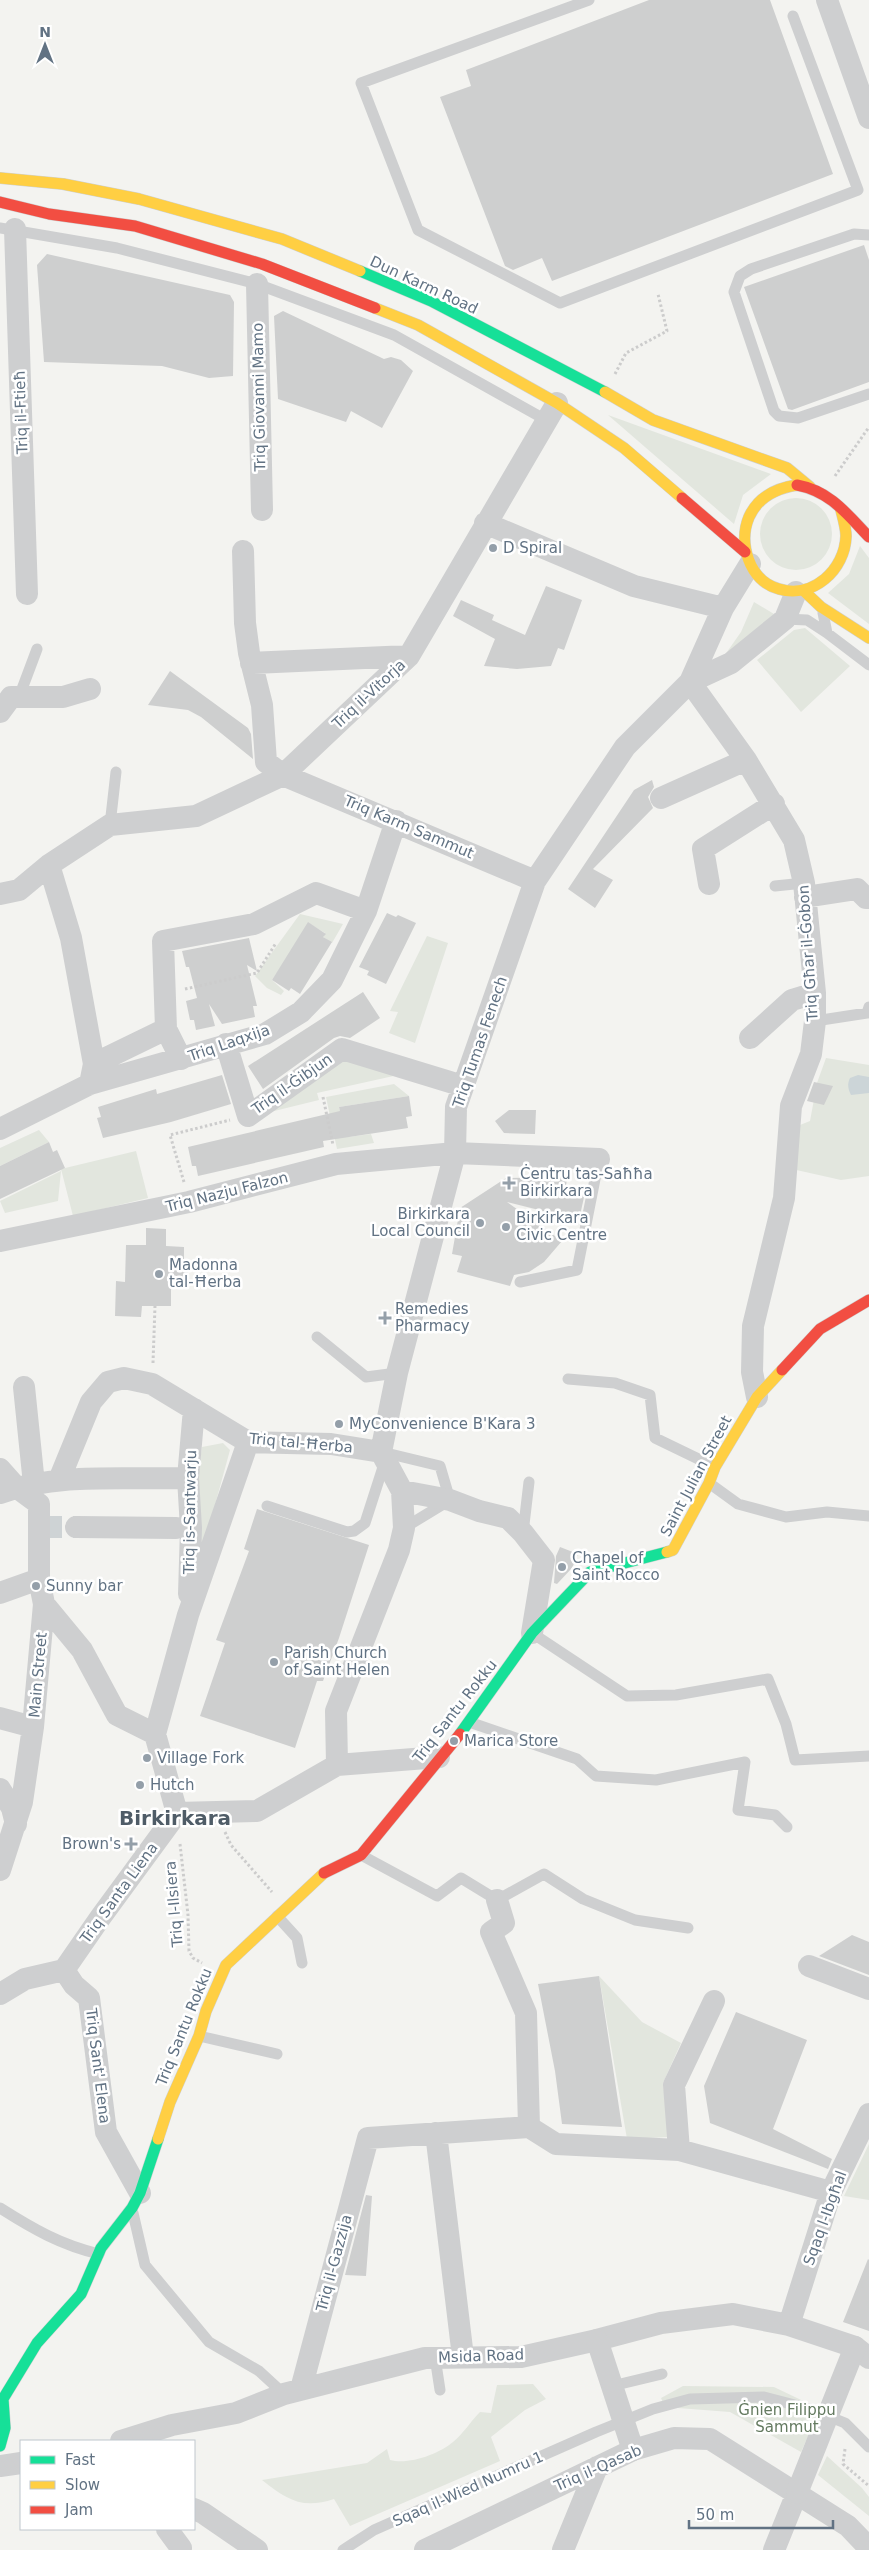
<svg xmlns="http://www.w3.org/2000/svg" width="869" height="2550" font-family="'DejaVu Sans',sans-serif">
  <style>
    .green { fill: #e2e6de }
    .water { fill: #ccd5d8 }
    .building { fill: #cecfcf }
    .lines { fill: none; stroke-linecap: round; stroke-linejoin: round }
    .street-tunnel { stroke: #ced3d5; stroke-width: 22; stroke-dasharray: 22 11; stroke-linecap: butt }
    .fast-casing { stroke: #ced0d0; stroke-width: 12 }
    .slow-casing { stroke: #ced0d0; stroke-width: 12 }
    .jam-casing { stroke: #ced0d0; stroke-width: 12 }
    .path { stroke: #ccc; stroke-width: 3; stroke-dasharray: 2.5 2.5; stroke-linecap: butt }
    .lane { stroke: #cecfd0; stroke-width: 11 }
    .street { stroke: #cecfd0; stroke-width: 22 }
    .fast { stroke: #16e098; stroke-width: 11 }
    .slow { stroke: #ffcf43; stroke-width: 11 }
    .jam { stroke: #f24e42; stroke-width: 11 }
    .street-bridge { stroke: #cecfd0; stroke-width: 22 }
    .poi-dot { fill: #949fa9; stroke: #fff; stroke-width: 2 }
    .labels { text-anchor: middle; stroke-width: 5; stroke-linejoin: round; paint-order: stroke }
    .street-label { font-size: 15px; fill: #617283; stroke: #fff }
    .poi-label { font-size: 15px; fill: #617283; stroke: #fff; text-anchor: start }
    .park-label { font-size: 15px; fill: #647a60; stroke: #fff }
    .district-label { font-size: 20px; font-weight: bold; fill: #4f5c67; stroke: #fff }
  </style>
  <rect width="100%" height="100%" fill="#f3f3f0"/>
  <path class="green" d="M608 415 771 474 743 495 734 524Z
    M760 534a36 36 0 1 1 72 0a36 36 0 1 1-72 0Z
    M860 546 869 558V624L828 593 849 574Z
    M754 602 774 614 722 659 741 632Z
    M805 628 850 666 801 712 757 660 794 630Z
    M300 914 343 924 332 943 323 937 325 933 310 924 272 980 284 991 281 995 267 988 255 976Z
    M427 936 448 943 415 1043 389 1033 398 1012 390 1011Z
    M343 1053 407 1073 317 1093 319 1100 262 1114Z
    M826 1058 869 1065V1176L841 1180 792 1169 795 1127 810 1121 817 1083Z
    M394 1084 409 1096 339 1107 348 1137 371 1134 374 1143 337 1149 326 1097Z
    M39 1130 49 1142 0 1166V1148Z
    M136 1151 148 1198 73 1216 61 1169Z
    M61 1171 58 1201 5 1213 0 1201Z
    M223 1443 230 1450 201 1556 195 1496 202 1447Z
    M599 1976 642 2022 681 2043 663 2083 669 2137 627 2139Z
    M869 2144V2200L844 2196Z
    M533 2384 546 2399 525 2410 491 2437 500 2461 350 2526 334 2499C302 2510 286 2499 262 2480L367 2463 387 2449 390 2460C409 2465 439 2454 453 2442 463 2434 471 2421 480 2412L491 2413 497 2385Z
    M683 2386 774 2387 820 2409 801 2452 730 2412 665 2407 661 2398Z
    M827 2456 862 2488 869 2497V2516L818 2475Z"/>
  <path class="water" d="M858 1075 869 1077V1093L851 1095C848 1089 847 1084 850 1078Z"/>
  <path class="building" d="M649 0H770L833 174 552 281 542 258 513 270 505 266 440 97 471 86 466 70Z
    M864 245 869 260V382L792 410 788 409 744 287Z
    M47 254 230 295 234 302 233 376 209 378 162 366 44 362 37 265Z
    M283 311 384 359 391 357 401 360 413 371 382 428 351 411 346 422 278 399 274 316Z
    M546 586 582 600 564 650 558 648 551 666 517 669 484 666 495 639 453 616 461 600 494 615 492 620 525 635Z
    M170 671 248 728 251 734 253 759 201 717 188 710 148 705Z
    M652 780 654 787 648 797 653 808 593 869 613 880 595 908 568 889 634 790Z
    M387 913 396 917 398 915 416 923 386 984 367 975 369 971 359 967Z
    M308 922 326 934 323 937 332 942 300 994 291 988 289 991 272 980Z
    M249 938 257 971 247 965 257 1006H253L255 1017 222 1024 209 1004 215 1026 196 1030 194 1020H190L186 1001 197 998 189 967H186L182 951Z
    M363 992 380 1018 350 1038 340 1036 334 1038 263 1089 248 1066Z
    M222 1075 231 1104 171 1122 103 1138 97 1118 101 1117 98 1107 156 1089 157 1094Z
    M814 1082 833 1086 824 1105 807 1101Z
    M409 1096 412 1116 406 1117 408 1128 323 1141 324 1147 198 1176 196 1166H192L188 1147 340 1111 339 1107Z
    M509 1110H536L535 1134 504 1133 495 1121Z
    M49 1142 53 1152 57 1150 65 1168 0 1199V1166Z
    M567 1177 566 1187 586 1188 579 1220 507 1202 562 1241 544 1262 529 1272 514 1275 510 1286 457 1272 462 1256 452 1254 460 1208 506 1178Z
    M146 1228 166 1229V1246L184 1247V1266L188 1267 187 1286 171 1285V1306H142L141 1317 115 1316 116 1281 125 1282 126 1245H146Z
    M257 1509 369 1545 339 1638 323 1681H317L295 1748 200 1716 225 1643 216 1640 249 1551 244 1549Z
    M560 1547 578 1554 572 1568 557 1584 554 1583 556 1556Z
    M852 1935 869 1942V1975L819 1956Z
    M599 1976 622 2127 562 2124 555 2071 538 1984Z
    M736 2012 807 2040 773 2129 832 2159 828 2169 710 2123 704 2086Z
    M366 2195 372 2196 366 2276 345 2275Z
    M868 2259 869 2260V2331L843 2322Z"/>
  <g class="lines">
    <path class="street-tunnel" d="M40 1527H76"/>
    <defs>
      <path id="fast" d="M360 271 431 301 605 392
        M460 1734 532 1633 590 1572 667 1552
        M0 2446 5 2428 3 2399 37 2343 81 2294 101 2248 132 2208 140 2193 158 2139"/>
      <path id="slow" d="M0 178 63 184 139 199 282 239 360 271
        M375 308 418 325 557 403 624 448 682 498
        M605 392 653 420 787 468 810 487
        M797 485C777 488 758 497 749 517 738 543 749 581 779 589 813 599 845 570 846 536 846 528 843 518 841 510
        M804 591 821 607 869 638
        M667 1552 673 1550 709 1483 715 1467 757 1397 782 1370
        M158 2139 170 2102 199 2036 206 2011 226 1965 324 1873"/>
      <path id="jam" d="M0 202 49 214 135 226 262 264 375 308
        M797 485C830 491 847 514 869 537
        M682 498 745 552
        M782 1370 820 1329 869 1300
        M324 1873 361 1855 460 1734"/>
    </defs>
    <use href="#fast" class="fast-casing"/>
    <use href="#slow" class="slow-casing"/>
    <use href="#jam" class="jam-casing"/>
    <path class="path" d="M615 374 626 353 667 331 658 294
      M835 476 869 427
      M185 989 257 973 276 943
      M323 1097 333 1145
      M184 1182 170 1135 230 1120
      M153 1363 155 1306
      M225 1832 231 1845 272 1892
      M180 1844 188 1915 189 1951 193 1958 202 1963
      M845 2449 843 2464 869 2486"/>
    <path class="lane" d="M589 0 361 83 418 230 560 303 858 190 793 16
      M0 228 117 248 257 284 394 335 546 420
      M869 235 854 234 751 269 740 276 734 292 774 411 779 416 798 418 869 394
      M823 613 827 633 869 665
      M785 619 807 620 827 633
      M19 697 37 649
      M110 825 116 772
      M775 886 804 883
      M815 1021 867 1013 869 1007
      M520 1282 577 1270 599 1159
      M317 1337 366 1377 397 1373
      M568 1379 615 1383 650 1395 655 1438 715 1467
      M382 1452 440 1466 450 1500 404 1528
      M709 1483 738 1504 786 1517 827 1512 869 1516
      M267 1506 347 1532 354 1531 365 1523 385 1461
      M523 1533 529 1482
      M532 1633 627 1696 676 1695 768 1679 786 1724 795 1760 869 1756
      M469 1722 577 1759 596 1776 656 1780 745 1762 738 1810 775 1815 787 1827
      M361 1855 437 1896 461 1878 497 1900 544 1874 583 1899 635 1920 688 1928
      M277 1916 297 1938 302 1963
      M199 2036 277 2054
      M0 2208C33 2229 61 2245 99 2254
      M133 2213 145 2265 209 2342 259 2371 284 2394
      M435 2357 440 2390
      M612 2386 662 2374
      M343 2550 374 2530 596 2432 653 2409 690 2399 764 2397 810 2409 845 2423 869 2447"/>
    <path class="street" d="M827 0 869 118
      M15 229 27 594
      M257 284 262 510
      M485 523 634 586 723 608
      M243 551 245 623 249 653 262 705 266 762 283 775 535 881
      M251 663 409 656
      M690 682 746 760 794 840 804 883 815 993V1021L811 1054 791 1106 784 1198 753 1326 752 1372 757 1397
      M690 682 723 608 750 564
      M0 712 11 697H63L90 689
      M661 798 746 760
      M49 865 71 938 94 1064 90 1084
      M709 884 703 849 774 804
      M0 894 19 890 49 865 110 825 196 816 283 775 409 656 557 403
      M805 897 857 889 866 898H869
      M750 1038 792 1000 815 993
      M226 1044 248 1116 342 1049 463 1086
      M181 1059 166 1029 163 941 254 924 316 893 366 911
      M94 1064 166 1029
      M0 1129 90 1084 265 1034 301 1012 332 980 366 911 396 821
      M0 1241 189 1202 336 1164 455 1153 599 1159
      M24 1387 34 1484
      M381 1452 397 1373 455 1153 456 1107 535 881 625 747 690 682 731 663 785 619 796 592
      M0 1469 16 1487 39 1504V1579L44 1604 33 1727 22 1802 0 1870
      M59 1480 91 1402 108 1382 124 1378 152 1384 248 1442 331 1444 381 1452
      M402 1491 450 1500 479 1511 508 1518 523 1533 544 1560 532 1633
      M0 1493C60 1472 126 1480 188 1478
      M76 1527 176 1528
      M0 1593 39 1579
      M189 1594 191 1528 188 1478 194 1409
      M44 1604 82 1650 117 1715 155 1734
      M0 1718 33 1727
      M337 1765 336 1711 399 1550 404 1528 402 1491 381 1452
      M0 1789 12 1808 16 1824
      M177 1813 155 1734 188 1615 248 1442
      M177 1813 257 1811 337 1765 439 1757
      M497 1900 504 1923 491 1932 526 2013 529 2127
      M809 1966 869 1989
      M64 1970 74 1985 89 1998 106 2132 140 2193
      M0 1994 25 1979 64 1970 100 1918 177 1813
      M436 2133 463 2357
      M679 2150 674 2085 714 2001
      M789 2325 831 2192 869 2114
      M301 2389 368 2138 529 2127 556 2144 679 2150 831 2192
      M121 2441 172 2425 236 2413 284 2394 425 2358 521 2357 597 2340 661 2323 733 2314 789 2325 855 2347 869 2358
      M0 2466 21 2463
      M194 2509 203 2513 257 2550
      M167 2529 181 2548
      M425 2550 633 2450 674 2438 710 2439 848 2526 869 2548
      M563 2550 597 2467
      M774 2550 797 2493"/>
    <use href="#fast" class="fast"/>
    <use href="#slow" class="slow"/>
    <use href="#jam" class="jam"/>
    <path class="street-bridge" d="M597 2340 633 2450
      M797 2493 855 2347"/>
  </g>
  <g class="poi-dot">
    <circle cx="493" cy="548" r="5"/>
    <path d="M506.5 1175.5h5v5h5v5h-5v5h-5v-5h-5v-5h5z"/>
    <circle cx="480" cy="1223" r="5"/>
    <circle cx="506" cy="1227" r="5"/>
    <circle cx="159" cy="1274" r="5"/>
    <path d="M382.5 1310.5h5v5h5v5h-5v5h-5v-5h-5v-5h5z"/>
    <circle cx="339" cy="1424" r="5"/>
    <circle cx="562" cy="1567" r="5"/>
    <circle cx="36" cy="1586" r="5"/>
    <circle cx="274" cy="1662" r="5"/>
    <circle cx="454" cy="1741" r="5"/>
    <circle cx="147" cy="1758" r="5"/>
    <circle cx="140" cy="1785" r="5"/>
    <path d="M128.5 1836.5h5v5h5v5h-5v5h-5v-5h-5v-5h5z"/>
  </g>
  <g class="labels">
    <g class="street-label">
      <text transform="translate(424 285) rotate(25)" y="5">Dun Karm Road</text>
      <text transform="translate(259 397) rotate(-91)" y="5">Triq Giovanni Mamo</text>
      <text transform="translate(21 412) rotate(-92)" y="5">Triq il-Ftieħ</text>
      <text transform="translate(369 694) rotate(-43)" y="5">Triq il-Vitorja</text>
      <text transform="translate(409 827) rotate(23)" y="5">Triq Karm Sammut</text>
      <text transform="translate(808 953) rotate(-94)" y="5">Triq Għar il-Ġobon</text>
      <text transform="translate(480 1042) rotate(-71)" y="5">Triq Tumas Fenech</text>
      <text transform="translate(229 1043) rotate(-19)" y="5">Triq Laqxija</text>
      <text transform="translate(292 1084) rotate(-35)" y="5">Triq il-Ġibjun</text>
      <text transform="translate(227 1192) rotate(-14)" y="5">Triq Nazju Falzon</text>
      <text transform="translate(301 1443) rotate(5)" y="5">Triq tal-Ħerba</text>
      <text transform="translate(696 1476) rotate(-62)" y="5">Saint Julian Street</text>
      <text transform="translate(190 1512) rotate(-89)" y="5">Triq is-Santwarju</text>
      <text transform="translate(38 1675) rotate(-85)" y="5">Main Street</text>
      <text transform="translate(455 1711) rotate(-52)" y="5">Triq Santu Rokku</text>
      <text transform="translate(119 1893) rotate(-54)" y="5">Triq Santa Liena</text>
      <text transform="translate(174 1904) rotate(-95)" y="5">Triq l-Ilsiera</text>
      <text transform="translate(184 2027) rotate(-68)" y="5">Triq Santu Rokku</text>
      <text transform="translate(98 2066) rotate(83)" y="5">Triq Sant' Elena</text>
      <text transform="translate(825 2218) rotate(-70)" y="5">Sqaq l-Ibgħal</text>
      <text transform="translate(334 2263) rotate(-75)" y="5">Triq il-Gazzija</text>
      <text transform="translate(481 2356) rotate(-2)" y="5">Msida Road</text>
      <text transform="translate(598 2468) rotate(-24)" y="5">Triq il-Qasab</text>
      <text transform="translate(468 2489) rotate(-24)" y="5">Sqaq il-Wied Numru 1</text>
    </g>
    <g class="poi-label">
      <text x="503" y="553">D Spiral</text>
      <text x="520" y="1179">Ċentru tas-Saħħa<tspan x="520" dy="17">Birkirkara</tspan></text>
      <text x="470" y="1219" text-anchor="end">Birkirkara<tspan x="470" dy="17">Local Council</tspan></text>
      <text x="516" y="1223">Birkirkara<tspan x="516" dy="17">Civic Centre</tspan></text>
      <text x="169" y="1270">Madonna<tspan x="169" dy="17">tal-Ħerba</tspan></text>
      <text x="395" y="1314">Remedies<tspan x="395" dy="17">Pharmacy</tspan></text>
      <text x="349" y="1429">MyConvenience B'Kara 3</text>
      <text x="572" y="1563">Chapel of<tspan x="572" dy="17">Saint Rocco</tspan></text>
      <text x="46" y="1591">Sunny bar</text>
      <text x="284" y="1658">Parish Church<tspan x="284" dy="17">of Saint Helen</tspan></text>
      <text x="464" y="1746">Marica Store</text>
      <text x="157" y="1763">Village Fork</text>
      <text x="150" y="1790">Hutch</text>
      <text x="121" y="1849" text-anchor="end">Brown's</text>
    </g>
    <g class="park-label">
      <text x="787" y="2415">Ġnien Filippu<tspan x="787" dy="17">Sammut</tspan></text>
    </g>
    <g class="district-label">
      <text x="175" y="1825">Birkirkara</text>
    </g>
  </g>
  <rect x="20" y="2440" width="175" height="90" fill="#ffffff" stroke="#c0c7cd"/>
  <rect x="30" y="2456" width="25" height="8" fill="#16e098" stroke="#c0c7cd"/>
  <text x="65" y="2465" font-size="15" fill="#617283">Fast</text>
  <rect x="30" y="2481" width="25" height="8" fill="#ffcf43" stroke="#c0c7cd"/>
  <text x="65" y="2490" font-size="15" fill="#617283">Slow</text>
  <rect x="30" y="2506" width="25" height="8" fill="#f24e42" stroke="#c0c7cd"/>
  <text x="65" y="2515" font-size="15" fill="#617283">Jam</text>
  <g transform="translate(45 45)" stroke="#ffffff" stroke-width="4" paint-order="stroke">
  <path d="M0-4L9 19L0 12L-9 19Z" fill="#617283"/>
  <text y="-8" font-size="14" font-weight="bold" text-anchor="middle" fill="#617283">N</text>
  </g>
  <path d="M689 2520v8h144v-8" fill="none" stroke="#617283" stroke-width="2.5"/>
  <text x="696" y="2520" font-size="15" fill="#617283" stroke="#ffffff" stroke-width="4" paint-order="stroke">50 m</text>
</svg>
